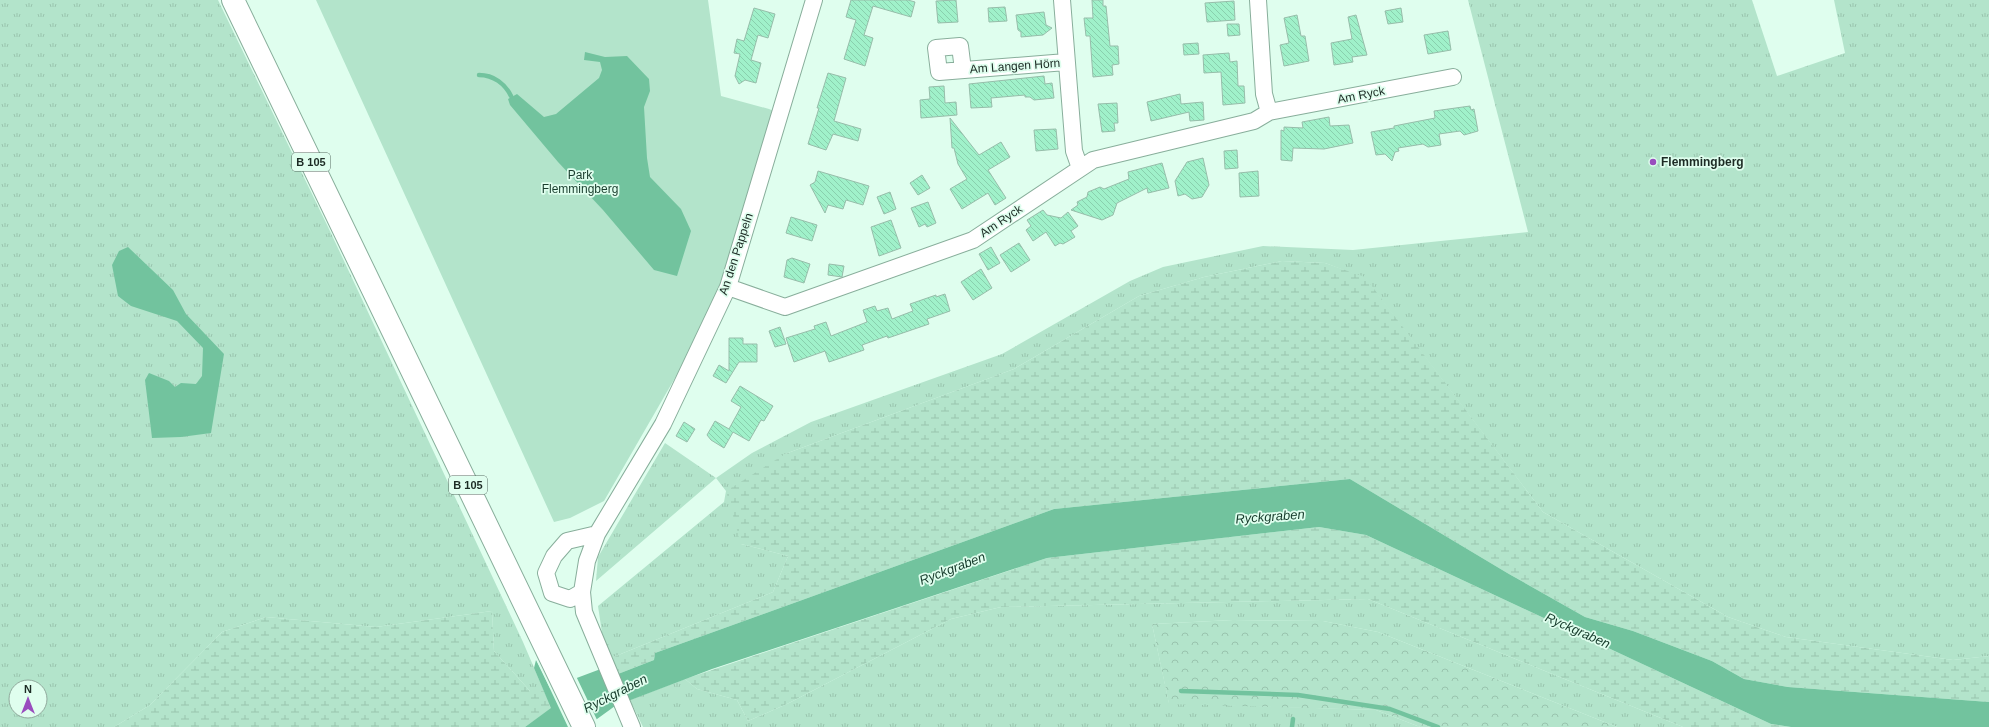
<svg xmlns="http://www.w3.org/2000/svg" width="1989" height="727" font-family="Arial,sans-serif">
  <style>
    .grass { fill: url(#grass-tufts); fill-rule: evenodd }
    .forest { fill: url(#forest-crowns) }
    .wetland { fill: url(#wetland-marsh) }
    .park { fill: #b3e4cb }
    .water { fill: #72c39e }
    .pier { fill: #dffeee }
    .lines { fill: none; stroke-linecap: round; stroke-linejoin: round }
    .stream { stroke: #72c39e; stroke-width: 4.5 }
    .building { fill: url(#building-back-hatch); stroke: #97bdaa }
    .street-casing { stroke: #88ae9b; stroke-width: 18 }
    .highway-casing { stroke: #88ae9b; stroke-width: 24 }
    .street { stroke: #fff; stroke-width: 16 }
    .highway { stroke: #fff; stroke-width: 22 }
    .poi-dot { fill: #994cbe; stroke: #dffeee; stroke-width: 1.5 }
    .labels { text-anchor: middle; stroke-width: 3.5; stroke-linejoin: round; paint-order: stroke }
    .shield { fill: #dffeee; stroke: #566a61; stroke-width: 1 }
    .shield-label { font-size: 11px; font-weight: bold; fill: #1c2b24 }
    .street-label { font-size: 12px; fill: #1c2b24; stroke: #dffeee }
    .poi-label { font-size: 12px; font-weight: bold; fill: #1c2b24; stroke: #dffeee; text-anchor: start }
    .park-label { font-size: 12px; fill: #1a3e2e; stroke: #dffeee }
    .water-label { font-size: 13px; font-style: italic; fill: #163b2b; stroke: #dffeee }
  </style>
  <defs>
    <pattern id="grass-tufts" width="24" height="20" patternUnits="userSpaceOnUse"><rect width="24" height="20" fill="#b3e4cb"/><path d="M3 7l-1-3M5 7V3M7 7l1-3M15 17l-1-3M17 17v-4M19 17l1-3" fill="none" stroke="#99c4ae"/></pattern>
    <pattern id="forest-crowns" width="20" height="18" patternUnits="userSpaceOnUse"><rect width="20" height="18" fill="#b3e4cb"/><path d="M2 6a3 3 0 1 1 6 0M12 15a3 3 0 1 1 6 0" fill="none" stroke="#99c4ae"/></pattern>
    <pattern id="wetland-marsh" width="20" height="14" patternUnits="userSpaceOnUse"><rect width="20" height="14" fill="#b3e4cb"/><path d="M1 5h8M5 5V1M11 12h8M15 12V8" fill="none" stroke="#99c4ae"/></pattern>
    <pattern id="building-back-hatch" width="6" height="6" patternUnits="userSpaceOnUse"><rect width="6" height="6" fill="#a0f1ca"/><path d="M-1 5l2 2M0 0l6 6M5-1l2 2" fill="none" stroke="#89cfad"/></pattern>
  </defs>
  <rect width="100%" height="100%" fill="#dffeee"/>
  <path class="grass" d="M0 0H218L329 229 523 642 544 691H530L494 651 492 611 376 627 266 617 222 632 150 705 114 727H0ZM16 687H40V711H16Z
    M1468 0H1752L1777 76 1845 53 1834 0H1989V656L1953 660 1786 637 1728 617 1543 512 1365 278 1325 263 1282 261 1204 277 1139 296 1014 369 785 454 741 544 788 556 773 592 611 658 602 633 598 606 724 502 726 491 716 478 596 581 598 557 665 443 716 478 752 453 811 422 1002 354 1130 281 1163 267 1263 246 1353 250 1528 232Z
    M1368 599 1683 727H1617L1378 632 1323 621 1233 620 1152 624 1169 703 1376 710 1420 727H643L630 700 685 679 697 689 737 700 748 721 787 704 951 619 1001 607Z"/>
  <path class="forest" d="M1233 620 1323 621 1378 632 1617 727H1420L1376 710 1169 704 1152 624Z"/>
  <path class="wetland" d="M1282 261 1325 263 1365 277 1543 512 1728 617 1786 637 1953 660 1989 656V702L1788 687 1744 679 1712 661 1633 631 1585 617 1509 574 1350 479 1054 509 655 653 654 660 618 674 611 658 773 592 788 556 741 544 726 491 785 454 1014 369 1139 296 1204 277Z
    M1319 527 1366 535 1771 724 1791 727H1683L1368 599 1001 607 951 619 787 704 748 721 737 700 697 689 685 679 1047 558Z
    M492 611 494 651 530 691H544L552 708 525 727H114L150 705 222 632 266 617 376 627Z"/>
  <path class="park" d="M316 0H708L721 96 769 109 776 112 722 282 683 364 604 501 570 518 554 522Z"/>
  <path class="water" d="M585 52 605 57 627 56 649 79 650 91 644 107 647 158 650 177 681 209 691 231 677 276 654 270 603 210 558 162 510 105 508 99 517 94 544 117 556 114 599 78 602 70 600 62 584 60Z
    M128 247 173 290 186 314 224 354 211 433 181 437 152 438 145 380 149 373 169 381 175 387 181 383 196 384 202 376 203 348 177 321 131 306 118 296 112 265 119 251Z
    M1350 479 1509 574 1585 617 1633 631 1712 661 1744 679 1788 687 1989 702V727H1791L1771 724 1366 535 1319 527 1047 558 712 669 615 706 586 727H525L551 708 534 668 536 660 550 688 614 664 618 674 654 660 655 653 1054 509Z"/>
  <path class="pier" d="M536 659H538L550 686 576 676 598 722 590 727H568Z"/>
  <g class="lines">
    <path class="stream" d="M479 75C494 75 505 84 511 96
      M1181 691 1298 695 1390 709 1438 727
      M1292 727 1293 719"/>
  </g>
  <path class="building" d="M851 0H908L915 2 911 17 873 6 864 35 873 38 865 66 844 59 856 20 846 17Z
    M956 0 958 22 938 23 936 1Z
    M1092 0H1103V6H1106L1110 46H1118L1119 64 1112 65 1113 75 1093 77 1090 36H1086L1084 18H1093Z
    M1234 1 1235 20 1207 22 1205 3Z
    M1005 7 1007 21 989 22 988 8Z
    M754 8 775 14 768 38 758 35 751 60 761 63 756 83 745 80 739 84 735 76 740 54 734 53 737 39 744 41Z
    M1401 8 1403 22 1388 24 1385 11Z
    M1044 12 1046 25 1052 28 1043 35 1021 37V32L1018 30 1016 15Z
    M1297 15 1301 36H1305L1309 61 1284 66 1280 45 1289 43 1284 18Z
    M1356 15 1367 55 1352 57 1353 62 1334 65 1331 43 1352 39 1348 17Z
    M1227 24H1239L1240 35 1228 36Z
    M1448 31 1451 50 1428 54 1424 35Z
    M1198 43 1199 54 1184 55 1183 44Z
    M1229 53 1230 62 1237 61 1238 86H1244L1245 103 1223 105 1221 72 1204 73 1203 55Z
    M828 73 846 78 834 121 861 129 858 141 833 134 826 150 808 144 819 108H817Z
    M1044 76 1045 84 1052 83 1054 98 1034 100 1030 97H1025V95L991 98 992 107 971 108 969 84Z
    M944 86 945 103 956 102 957 115 921 118 920 100 930 99 929 87Z
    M1180 94 1181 104 1203 102 1204 120 1190 121 1189 112 1151 121 1147 102Z
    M1117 103 1118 123H1114L1115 131 1102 132 1098 104Z
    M1470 106 1471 110 1474 109 1478 131 1464 135 1460 131 1439 134 1441 145 1428 147 1423 144 1398 148 1399 151 1395 152 1392 161 1385 154 1376 155 1371 132 1394 128V126L1435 118 1434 111Z
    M1329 117 1330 126 1349 125 1353 143 1324 149 1293 148 1292 161 1281 160V130L1284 131V127L1303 128 1302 122Z
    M950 118 979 155 1001 142 1010 157 988 170 1006 198 995 205 988 193 962 209 950 189 967 179 958 164 954 148H952Z
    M1056 129 1058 149 1036 151 1034 130Z
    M1237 150 1238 168 1225 169 1224 151Z
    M1203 158 1209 185 1202 197 1192 199 1185 194 1178 196 1175 181 1187 162Z
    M1162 163 1169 188 1148 193 1147 188 1117 203 1113 215 1102 220 1071 210 1078 205 1077 202 1087 197 1088 192 1100 187 1104 189 1129 179 1128 172Z
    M818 171 869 186 863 205 846 200 843 209 828 205 825 213 810 185 815 182Z
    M1258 171 1259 196 1240 197 1239 173Z
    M922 175 930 188 918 195 910 183Z
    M890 192 896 209 884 214 877 197Z
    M928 202 936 223 927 227 925 224 919 227 911 208Z
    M1043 210 1047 215 1061 218 1068 212 1078 226 1071 231 1075 237 1063 244 1060 243 1055 246 1046 232 1033 241 1026 230 1031 226 1027 220Z
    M791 217 817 225 812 241 786 233Z
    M891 220 901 248 879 256 871 227Z
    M1019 243 1030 260 1011 272 1000 255Z
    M991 247 1000 263 988 270 979 254Z
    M792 258 810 264 804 283 784 277 787 260Z
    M829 264 844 266 842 277 828 275Z
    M981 269 992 288 973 300 961 282Z
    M945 294 950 311 927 319 929 324 888 338 887 336 862 345 864 350 829 362 825 351 794 362 786 338 815 329 814 326 826 322 831 336 867 322 863 310 875 306 877 311 888 308 892 319 913 311 910 304 936 295V297Z
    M780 327 786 344 775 347 769 331Z
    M729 338H743V344H757V362H739L726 383 713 376 719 365 729 371Z
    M740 386 773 406 764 421 761 420 749 441 733 432 724 448 711 440 707 435 715 421 729 429 741 407 731 401Z
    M684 422 695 429 687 442 676 436Z"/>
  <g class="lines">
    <defs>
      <path id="street" d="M1062 0 1074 151 1080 168
        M1258 0 1264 94 1269 112
        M963 70 960 46 936 48 939 72 1066 62
        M728 287 785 307 973 240 1093 160 1254 121 1269 112 1453 77
        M582 592 570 599 552 593 546 573 554 556 567 541 597 534
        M632 727 584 612 582 592 587 561 597 534 663 424 728 287 814 0"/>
      <path id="highway" d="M233 0 584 727"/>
    </defs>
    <use href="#street" class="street-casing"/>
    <use href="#highway" class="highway-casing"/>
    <use href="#street" class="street"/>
    <use href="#highway" class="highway"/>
  </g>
  <circle class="poi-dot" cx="1653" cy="162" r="4"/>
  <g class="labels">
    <g class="shield">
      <rect x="292" y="153" width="38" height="18" rx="3"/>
      <rect x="449" y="476" width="38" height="18" rx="3"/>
    </g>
    <g class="shield-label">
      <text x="311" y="166">B 105</text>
      <text x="468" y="489">B 105</text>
    </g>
    <g class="street-label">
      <text transform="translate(1015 66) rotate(-4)" y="4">Am Langen Hörn</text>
      <text transform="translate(1361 95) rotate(-11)" y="4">Am Ryck</text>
      <text transform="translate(1001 221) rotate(-34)" y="4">Am Ryck</text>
      <text transform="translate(736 254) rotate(-72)" y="4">An den Pappeln</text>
    </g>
    <g class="poi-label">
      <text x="1661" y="166">Flemmingberg</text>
    </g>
    <g class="park-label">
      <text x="580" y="179">Park<tspan x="580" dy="14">Flemmingberg</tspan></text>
    </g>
    <g class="water-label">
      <text transform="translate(1270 516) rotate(-4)" y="5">Ryckgraben</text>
      <text transform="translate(952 568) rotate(-21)" y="5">Ryckgraben</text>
      <text transform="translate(1578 630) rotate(24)" y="5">Ryckgraben</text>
      <text transform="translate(615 693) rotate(-27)" y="5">Ryckgraben</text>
    </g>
  </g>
  <g transform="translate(28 699)"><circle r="19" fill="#dffeee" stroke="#91aa9d"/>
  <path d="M0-3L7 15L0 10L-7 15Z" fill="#994cbe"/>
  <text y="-6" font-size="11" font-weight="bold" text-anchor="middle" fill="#1c2b24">N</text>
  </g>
</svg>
